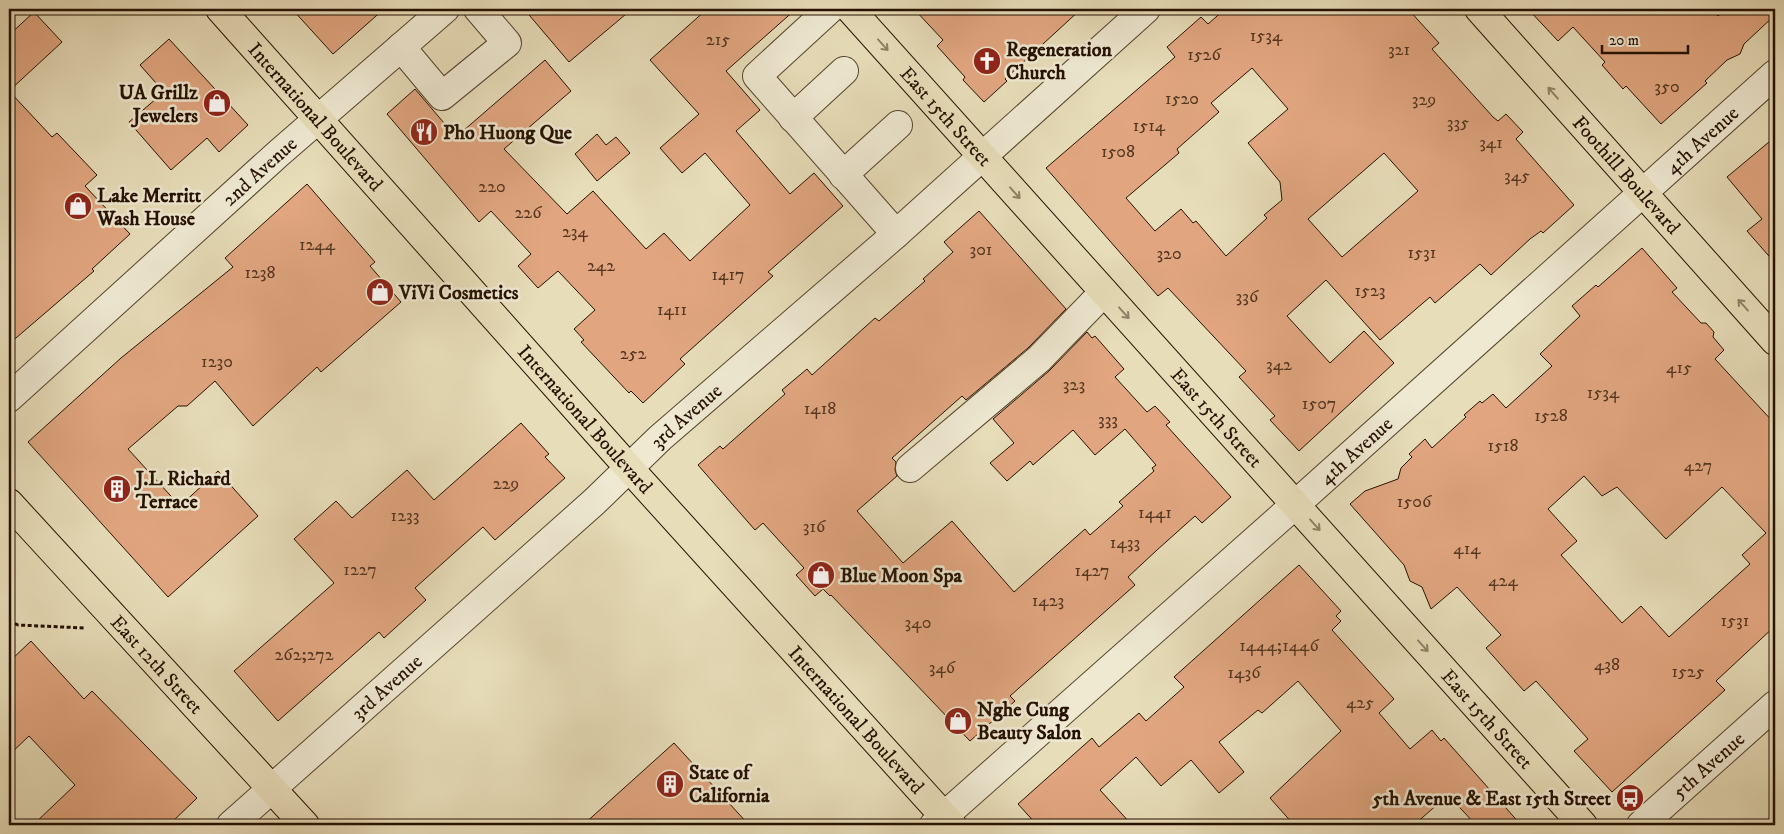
<svg xmlns="http://www.w3.org/2000/svg" width="1784" height="834" font-family="'IM FELL DW Pica',serif">
  <style>
    .building { fill: #e1a680; stroke: #251100; fill-rule: evenodd }
    .lines { fill: none; stroke-linecap: round; stroke-linejoin: round }
    .minor-casing { stroke: #56442e; stroke-width: 30 }
    .major-casing { stroke: #251100; stroke-width: 30 }
    .path { stroke: #251100; stroke-width: 3; stroke-dasharray: 4 2.5; stroke-linecap: butt }
    .minor { stroke: #efe9d2; stroke-width: 28 }
    .major { stroke: #e7ddb9; stroke-width: 28 }
    .oneway { stroke: #908166 }
    .labels { text-anchor: middle; stroke-width: 5; stroke-linejoin: round; paint-order: stroke }
    .number-label { font-size: 18px; fill: #543620 }
    .poi-label { font-size: 20px; font-weight: bold; fill: #251100; stroke: #efe9d2; text-anchor: start }
    .street-label { font-size: 20px; fill: #251100; stroke: #efe9d2 }
  </style>
  <rect width="100%" height="100%" fill="#e7ddb9"/>
  <filter id="stains"><feTurbulence type="fractalNoise" baseFrequency=".004" numOctaves="4"/><feColorMatrix values="0 0 0 0 .2 0 0 0 0 .09 0 0 0 0 .02 0 0 0 .5 -.17"/></filter>
  <radialGradient id="worn" r=".72"><stop offset=".6" stop-color="#630" stop-opacity="0"/><stop offset="1" stop-color="#630" stop-opacity=".3"/></radialGradient>
  <path class="building" d="M292 9H384L333 54Z
    M524 9H632L569 62Z
    M707 9H796L726 71 760 110 736 131 790 194 814 173 843 206 768 272 773 276 680 359 685 364 643 403 631 391 629 393 581 342 584 340 574 329 595 310 558 271 538 288 518 266 531 254 491 211 479 222 387 114 415 89 456 137 545 60 571 91 504 149 567 214 593 191 646 249 664 233 690 261 750 205 705 153 682 173 660 148 699 114 650 60Z
    M914 9H1081L1005 79 1007 81 984 102 963 80 965 77 937 46 943 40Z
    M1225 9H1408L1439 43 1432 49 1493 117 1498 121 1506 114 1523 132 1516 139 1574 205 1543 233 1541 231 1530 239 1491 275 1480 264 1435 303 1430 297 1380 340 1326 280 1287 316 1330 363 1364 331 1394 363 1299 451 1270 420 1275 416 1239 377 1246 371 1168 288 1158 296 1046 168 1175 57 1167 47 1201 17 1208 24ZM1252 68 1288 109 1248 143 1280 182 1282 200 1264 215 1267 218 1226 256 1196 221 1193 223 1181 209 1155 231 1126 198 1179 153 1177 149 1219 112 1211 103ZM1384 153 1418 191 1342 257 1308 219Z
    M1528 9H1713L1718 16 1726 9H1775V15L1744 44 1740 54 1727 60 1705 81 1707 83 1661 124 1626 86 1623 89 1602 65 1605 62 1573 27 1558 41Z
    M34 12 62 42 9 91 52 137 57 133 97 175 85 186 130 234 92 269 94 271 9 344V35Z
    M169 39 248 125 219 152 207 138 171 170 129 122 164 92 140 65Z
    M597 134 606 145 616 137 630 153 597 181 575 154Z
    M1775 137V263L1747 231 1762 219 1727 177Z
    M307 184 375 262 370 266 401 302 321 372 317 367 253 426 215 381 187 406H178L128 449 180 506 218 471 258 516 168 597 28 442 121 358 233 267 225 258Z
    M979 211 1066 309 1028 348 966 400 962 396 892 458 896 462 895 470 897 476 857 511 903 563 952 521 1014 592 1085 529 1090 535 1123 506 1119 502 1154 471 1152 468 1156 465 1125 429 1095 455 1073 430 1033 465 1030 461 1007 481 990 463 1014 443 993 419 1049 371 1087 332 1092 338 1095 336 1124 369 1115 377 1147 412 1155 406 1170 422 1166 425 1231 497 1202 523 1195 516 1157 550 1128 577 1135 585 1010 696 1015 701 970 741 831 595 830 596 823 589 815 596 796 575 804 568 763 523 755 530 698 465 720 446 723 449 785 394 782 390 807 369 812 375 875 318 879 321 925 281 923 279 953 252 944 242Z
    M1642 248 1677 288 1672 292 1701 323H1706L1714 332 1713 337 1724 350 1715 359 1775 424V626L1716 681 1725 690 1612 792 1574 751 1588 739 1536 681 1524 691 1486 648 1501 635 1457 587 1431 609 1422 587 1410 581 1404 565 1350 504 1365 491 1398 479 1401 468 1412 457 1409 454 1425 439 1432 448 1466 417 1464 415 1480 401 1482 403 1493 394 1506 408 1552 366 1540 354 1580 316 1572 306 1596 285 1598 287ZM1584 476 1602 496 1617 487 1666 539 1722 487 1766 533 1742 555 1750 564 1669 637 1641 606 1622 623 1561 555 1577 541 1548 509Z
    M521 423 549 454 545 457 565 478 495 540 483 527 415 588 426 600 384 638 379 632 278 721 234 671 334 583 294 539 336 501 352 518 407 470 434 500Z
    M1299 565 1341 611 1336 616 1341 621 1332 630 1394 699 1379 713 1410 749 1432 730 1441 741 1444 738 1521 825H1476L1448 795 1414 825H1294L1270 798 1341 731 1298 681 1262 713 1258 710 1219 742 1244 772 1219 793 1191 760 1161 786 1136 757 1100 790 1132 825H1037L1018 804 1092 738 1099 747 1139 713 1146 721 1184 687 1174 677Z
    M31 641 84 699 92 691 197 798 169 825H33L75 785 29 736 9 755V662Z
    M674 743 749 825H583Z"/>
  <g class="lines">
    <defs>
      <g id="minor">
        <path d="M830 9 757 76 896 234"/>
        <path d="M401 47 442 96 507 43 478 9"/>
        <path d="M793 118 844 71"/>
        <path d="M843 175 898 125"/>
        <path id="s1" d="M9 398 279 153 445 9"/>
        <path d="M910 468 1039 359 1104 292"/>
        <path id="s2" d="M231 825 594 502 660 438 896 234 1146 9"/>
        <path id="s3" d="M934 825 1296 504 1775 74"/>
        <path id="s4" d="M1641 825 1775 705"/>
      </g>
      <g id="major">
        <path id="s5" d="M220 9 629 468 952 825"/>
        <path id="s6" d="M850 9 1583 825"/>
        <path id="s7" d="M1479 9 1775 341"/>
        <path id="s8" d="M9 503 305 825"/>
      </g>
    </defs>
    <use href="#minor" class="minor-casing"/>
    <use href="#major" class="major-casing"/>
    <path class="path" d="M9 621 18 625 85 628"/>
    <use href="#minor" class="minor"/>
    <use href="#major" class="major"/>
  </g>
  <defs><path id="oneway-shaft" d="M-6 0H5M1.5-3L5.5 0L1.5 3" fill="none" stroke-width="1.6" stroke-linecap="round" stroke-linejoin="round" transform="scale(1.25)"/></defs>
  <g class="oneway">
    <use href="#oneway-shaft" transform="translate(883 45) rotate(48)"/>
    <use href="#oneway-shaft" transform="translate(1553 93) rotate(-131)"/>
    <use href="#oneway-shaft" transform="translate(1015 193) rotate(48)"/>
    <use href="#oneway-shaft" transform="translate(1743 305) rotate(-132)"/>
    <use href="#oneway-shaft" transform="translate(1124 313) rotate(48)"/>
    <use href="#oneway-shaft" transform="translate(1315 525) rotate(48)"/>
    <use href="#oneway-shaft" transform="translate(1423 646) rotate(48)"/>
  </g>
  <defs>
    <symbol id="church-disc" viewBox="-11 -11 22 22"><circle r="9.5" fill="#8f2418" stroke="#efe9d2"/><path d="M-1.2-6h2.4v3.5h3.3v2.4h-3.3V6h-2.4V-.1h-3.3v-2.4h3.3Z" fill="#fff"/></symbol>
    <symbol id="shop-disc" viewBox="-11 -11 22 22"><circle r="9.5" fill="#8f2418" stroke="#efe9d2"/><path d="M-5-2.5h2.3a2.7 3.5 0 0 1 5.4 0H5L5.5 6h-11ZM-1.5-2.5h3a1.5 2.3 0 0 0-3 0Z" fill="#fff"/></symbol>
    <symbol id="restaurant-disc" viewBox="-11 -11 22 22"><circle r="9.5" fill="#8f2418" stroke="#efe9d2"/><path d="M-5-6h1v4h1v-4h1v4h1v-4h1v5L-1.5 .5V6h-2V.5L-5-1ZM5-6V6H3V1.5H1.5Q1.5-4 5-6Z" fill="#fff"/></symbol>
    <symbol id="building-disc" viewBox="-11 -11 22 22"><circle r="9.5" fill="#8f2418" stroke="#efe9d2"/><path d="M-4-6H4V6H1V3H-1V6H-4ZM-2.5-4.3h1.7v1.8h-1.7ZM.8-4.3h1.7v1.8H.8ZM-2.5-1h1.7V.8h-1.7ZM.8-1h1.7V.8H.8Z" fill="#fff"/></symbol>
    <symbol id="bus-disc" viewBox="-11 -11 22 22"><circle r="9.5" fill="#8f2418" stroke="#efe9d2"/><path d="M-5-6H5V4H4V6H2V4H-2V6H-4V4H-5ZM-3.5-4V0h7V-4ZM-3.5 1.2v1.5H-2V1.2ZM2 1.2v1.5H3.5V1.2Z" fill="#fff"/></symbol>
  </defs>
  <g fill-rule="evenodd">
    <use href="#church-disc" x="971" y="45" width="32" height="32"/>
    <use href="#shop-disc" x="201" y="87" width="32" height="32"/>
    <use href="#restaurant-disc" x="408" y="116" width="32" height="32"/>
    <use href="#shop-disc" x="62" y="190" width="32" height="32"/>
    <use href="#shop-disc" x="364" y="276" width="32" height="32"/>
    <use href="#building-disc" x="101" y="473" width="32" height="32"/>
    <use href="#shop-disc" x="805" y="559" width="32" height="32"/>
    <use href="#shop-disc" x="942" y="705" width="32" height="32"/>
    <use href="#building-disc" x="654" y="768" width="32" height="32"/>
    <use href="#bus-disc" x="1614" y="782" width="32" height="32"/>
  </g>
  <g class="labels">
    <g class="number-label">
      <text x="1266" y="41">1534</text>
      <text x="718" y="45">215</text>
      <text x="1399" y="55">321</text>
      <text x="1204" y="60">1526</text>
      <text x="1667" y="92">350</text>
      <text x="1182" y="104">1520</text>
      <text x="1424" y="105">329</text>
      <text x="1458" y="128">335</text>
      <text x="1149" y="131">1514</text>
      <text x="1491" y="148">341</text>
      <text x="1118" y="157">1508</text>
      <text x="1517" y="181">345</text>
      <text x="492" y="192">220</text>
      <text x="528" y="218">226</text>
      <text x="575" y="237">234</text>
      <text x="317" y="250">1244</text>
      <text x="981" y="255">301</text>
      <text x="1422" y="258">1531</text>
      <text x="1169" y="259">320</text>
      <text x="601" y="271">242</text>
      <text x="260" y="278">1238</text>
      <text x="728" y="280">1417</text>
      <text x="1370" y="296">1523</text>
      <text x="1247" y="302">336</text>
      <text x="672" y="315">1411</text>
      <text x="633" y="359">252</text>
      <text x="217" y="367">1230</text>
      <text x="1279" y="370">342</text>
      <text x="1679" y="373">415</text>
      <text x="1074" y="390">323</text>
      <text x="1603" y="398">1534</text>
      <text x="1319" y="409">1507</text>
      <text x="820" y="414">1418</text>
      <text x="1551" y="421">1528</text>
      <text x="1108" y="425">333</text>
      <text x="1503" y="451">1518</text>
      <text x="1698" y="471">427</text>
      <text x="506" y="489">229</text>
      <text x="1414" y="507">1506</text>
      <text x="1155" y="518">1441</text>
      <text x="405" y="521">1233</text>
      <text x="814" y="532">316</text>
      <text x="1125" y="548">1433</text>
      <text x="1467" y="554">414</text>
      <text x="360" y="575">1227</text>
      <text x="1092" y="576">1427</text>
      <text x="1503" y="586">424</text>
      <text x="1048" y="606">1423</text>
      <text x="1735" y="626">1531</text>
      <text x="918" y="628">340</text>
      <text x="1279" y="651">1444;1446</text>
      <text x="304" y="660">262;272</text>
      <text x="1607" y="670">438</text>
      <text x="942" y="673">346</text>
      <text x="1688" y="677">1525</text>
      <text x="1244" y="678">1436</text>
      <text x="1360" y="708">425</text>
    </g>
    <g class="poi-label">
      <text x="1006" y="56">Regeneration<tspan x="1006" dy="23">Church</tspan></text>
      <text x="198" y="99" text-anchor="end">UA Grillz<tspan x="198" dy="23">Jewelers</tspan></text>
      <text x="443" y="139">Pho Huong Que</text>
      <text x="97" y="202">Lake Merritt<tspan x="97" dy="23">Wash House</tspan></text>
      <text x="399" y="299">ViVi Cosmetics</text>
      <text x="136" y="485">J.L Richard<tspan x="136" dy="23">Terrace</tspan></text>
      <text x="840" y="582">Blue Moon Spa</text>
      <text x="977" y="716">Nghe Cung<tspan x="977" dy="23">Beauty Salon</tspan></text>
      <text x="689" y="779">State of<tspan x="689" dy="23">California</tspan></text>
      <text x="1611" y="805" text-anchor="end">5th Avenue &amp; East 15th Street</text>
    </g>
    <g class="street-label">
      <text dy="7" stroke="none"><textPath href="#s5" startOffset="144">International Boulevard</textPath></text>
      <text dy="7" stroke="none"><textPath href="#s6" startOffset="144">East 15th Street</textPath></text>
      <text dy="7" stroke="none"><textPath href="#s3" startOffset="1029">4th Avenue</textPath></text>
      <text dy="7" stroke="none"><textPath href="#s1" startOffset="338">2nd Avenue</textPath></text>
      <text dy="7" stroke="none"><textPath href="#s7" startOffset="222">Foothill Boulevard</textPath></text>
      <text dy="7" stroke="none"><textPath href="#s2" startOffset="612">3rd Avenue</textPath></text>
      <text dy="7" stroke="none"><textPath href="#s6" startOffset="549">East 15th Street</textPath></text>
      <text dy="7" stroke="none"><textPath href="#s5" startOffset="549">International Boulevard</textPath></text>
      <text dy="7" stroke="none"><textPath href="#s3" startOffset="564">4th Avenue</textPath></text>
      <text dy="7" stroke="none"><textPath href="#s8" startOffset="219">East 12th Street</textPath></text>
      <text dy="7" stroke="none"><textPath href="#s2" startOffset="208">3rd Avenue</textPath></text>
      <text dy="7" stroke="none"><textPath href="#s6" startOffset="954">East 15th Street</textPath></text>
      <text dy="7" stroke="none"><textPath href="#s5" startOffset="954">International Boulevard</textPath></text>
      <text dy="7" stroke="none"><textPath href="#s4" startOffset="90">5th Avenue</textPath></text>
    </g>
  </g>
  <rect width="1784" height="834" fill="none" stroke="#e7ddb9" stroke-width="30"/>
  <rect x="10" y="10" width="1764" height="814" fill="none" stroke="#251100" stroke-width="2.5"/>
  <rect x="15" y="15" width="1754" height="804" fill="none" stroke="#251100"/>
  <path d="M1602 45v8h86v-8" fill="none" stroke="#251100" stroke-width="2.5"/>
  <text x="1609" y="45" font-size="15" fill="#251100" stroke="#efe9d2" stroke-width="4" paint-order="stroke">20 m</text>
  <rect width="100%" height="100%" filter="url(#stains)"/>
  <rect width="100%" height="100%" fill="url(#worn)"/>
</svg>
